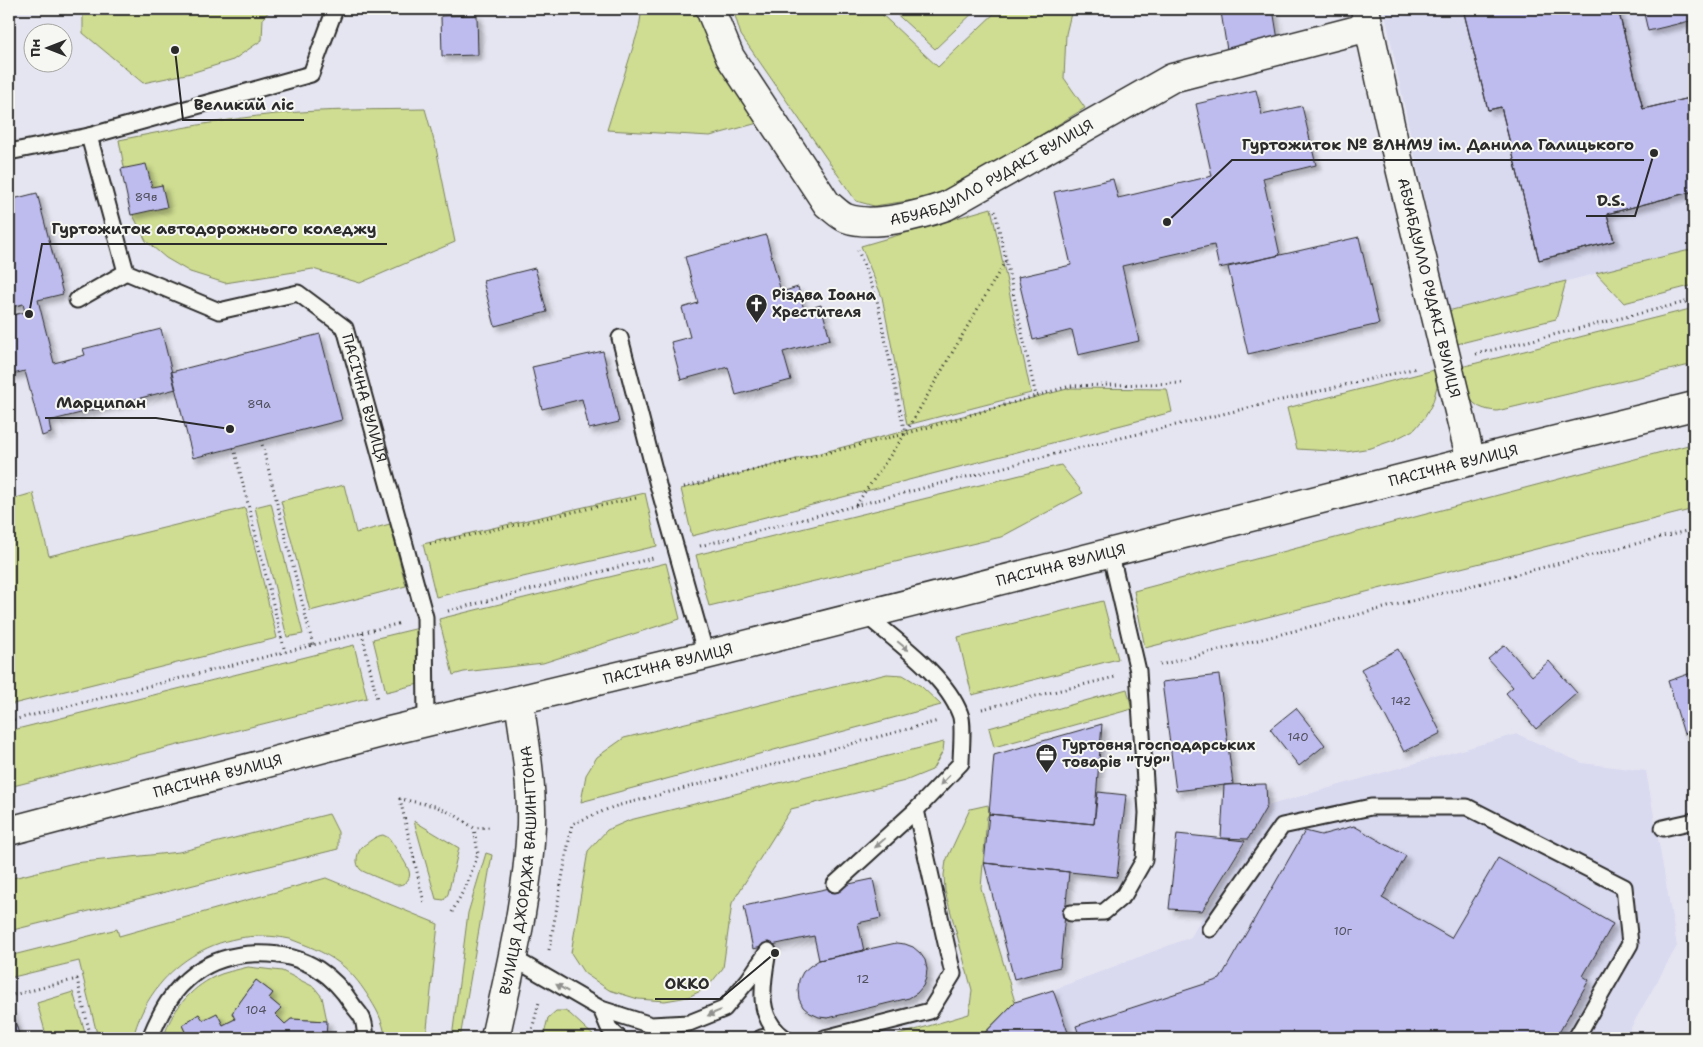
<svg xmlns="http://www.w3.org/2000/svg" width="1703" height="1047" font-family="'Shantell Sans',sans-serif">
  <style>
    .built { fill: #d9d9f0 }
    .green { fill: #cedd91; stroke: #7c845e }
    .building { fill: #bebcee; stroke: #2b2b2b; filter: url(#shadow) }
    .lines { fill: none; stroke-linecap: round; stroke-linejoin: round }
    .lane-casing { stroke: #2b2b2b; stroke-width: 19 }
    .street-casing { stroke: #2b2b2b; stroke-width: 31 }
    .secondary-casing { stroke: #2b2b2b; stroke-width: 31 }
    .path { stroke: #2b2b2b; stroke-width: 3; stroke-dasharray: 1 4; stroke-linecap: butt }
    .lane { stroke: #f6f6f2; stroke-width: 15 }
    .street { stroke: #f6f6f2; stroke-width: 28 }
    .secondary { stroke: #f6f6f2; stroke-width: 28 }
    .oneway { fill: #90908e }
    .labels { text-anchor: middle; stroke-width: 4; stroke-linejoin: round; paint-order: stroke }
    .number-label { font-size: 12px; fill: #504f5c }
    .street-label { font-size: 15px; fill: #2b2b2b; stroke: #f6f6f2 }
    .poi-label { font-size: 15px; font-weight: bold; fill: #2b2b2b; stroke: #f6f6f2; text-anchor: start }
    .leader { fill: none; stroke: #2b2b2b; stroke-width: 2 }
    .callout-dot { fill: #2b2b2b; stroke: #f6f6f2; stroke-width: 2 }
    .callout-label { font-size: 16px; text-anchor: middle; font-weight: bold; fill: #2b2b2b; stroke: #f6f6f2; stroke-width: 4; stroke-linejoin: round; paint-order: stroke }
  </style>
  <defs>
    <filter id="shadow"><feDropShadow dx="4.5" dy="4.5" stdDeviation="2.5" flood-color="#0004"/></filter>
  </defs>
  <rect width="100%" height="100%" fill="#e5e5f1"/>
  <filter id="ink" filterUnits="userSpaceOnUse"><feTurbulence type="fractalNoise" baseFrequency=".02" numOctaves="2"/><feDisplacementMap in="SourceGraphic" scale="10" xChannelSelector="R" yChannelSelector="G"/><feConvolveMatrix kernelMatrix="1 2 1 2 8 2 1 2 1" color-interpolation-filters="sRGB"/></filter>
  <g filter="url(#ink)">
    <path class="built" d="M1384 9H1694V249L1448 311Z
      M1517 734 1582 763 1646 771 1677 946 1625 1038H980L1015 1002 1053 990 1191 937 1267 806Z"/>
    <path class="green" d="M83 9H271L263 18 262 40 233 60 191 73 143 83 83 33Z
      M642 9H701L758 123 710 136 607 130 639 28Z
      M733 9H876L938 67 999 9H1072L1066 34 1064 78 1085 108 941 196 874 206 856 201 741 35Z
      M891 9H977L935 49Z
      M425 109 436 148 455 242 360 283 313 269 225 283 190 272 166 258 146 241 133 215 119 140C170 130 225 119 276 114 326 109 376 110 425 109Z
      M991 208 1031 393 907 425 882 297 861 246Z
      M1694 249V285L1624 303 1596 273Z
      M1566 281 1556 319 1457 344 1448 311Z
      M1694 308V364L1497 411C1467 409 1466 392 1461 367Z
      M1434 370 1437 386 1433 402 1425 417 1415 429 1394 440 1371 448 1346 452 1297 449 1287 408Z
      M1071 388 1167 389 1172 412 692 536 681 489Z
      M1692 444H1694V509L1145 648 1134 591Z
      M1061 465 1083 493 1001 537 709 606 696 555Z
      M344 485 356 533 390 524 406 586 310 611 281 501Z
      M33 493 49 556 245 508 277 638 9 705V500Z
      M645 493 657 546 436 597 423 544Z
      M271 503 303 634 287 637 255 507Z
      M666 563 680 619 543 663 464 672 453 675 439 619Z
      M1103 601 1118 659 972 695 958 637Z
      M419 628 431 681 386 692 373 639Z
      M354 645 367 698 9 787V731Z
      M887 674 903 675 921 686 941 705 581 802 586 775 597 757 624 738Z
      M1127 689 1132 709 994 747 989 728Z
      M944 742 943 751 932 770 905 781 791 809 732 903 723 968 707 988 688 997 665 1001 638 999 609 990 584 973 571 953 588 851 607 830 630 820Z
      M988 805 989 814 987 817 981 888 1015 1002 979 1038H888L969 1014 972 990 945 891 944 875 946 861 970 809Z
      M329 814 338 832V849L9 931V879L74 863 179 852Z
      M414 821 459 848 448 894 444 900 436 899Z
      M383 835 389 838C394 846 406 862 409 871 412 879 404 886 396 885 393 884 363 872 361 870 354 864 357 851 363 846 369 842 375 836 383 835Z
      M486 853 492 855 460 1038H452L468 913Z
      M326 878 438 924 426 1038H386C384 1030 382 1021 378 1013 373 1003 362 986 355 978 343 963 325 953 308 946 302 944 296 941 290 939 219 924 150 968 133 1038H98L79 961 9 978V956L117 929 119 936Z
      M248 967 282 971 314 987 322 997 327 1021 292 1019 285 1024 275 1014 281 1008 269 998 273 993 256 980 232 1013 235 1019 223 1025 217 1014 203 1020 199 1014 182 1025 188 1038H164C169 1013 191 988 214 977 224 972 237 970 248 967Z
      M73 992 85 1033 65 1038H47L37 1003Z
      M556 1011H565L570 1014 596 1038H543L548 1018Z"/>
    <path class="building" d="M1237 9H1273L1278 40 1227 50 1221 12Z
      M1463 9H1618L1643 109 1694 97V191L1607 214 1614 241 1539 260 1501 107 1488 110Z
      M1463 9H1618L1643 109 1694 97V191L1607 214 1614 241 1539 260 1501 107 1488 110Z
      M1643 9H1694V20L1648 31Z
      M477 15 478 55 442 56 441 16Z
      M1256 90 1262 115 1302 106 1316 165 1263 178 1280 255 1219 268 1214 245 1122 266 1139 341 1078 355 1072 330 1033 340 1018 277 1071 265 1054 192 1113 179 1118 198 1212 176 1196 104Z
      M146 164 152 187 162 185 167 207 131 215 121 169Z
      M37 193 63 294 38 300 54 363 85 355 83 349 161 329 176 389 49 421 51 433 42 436 25 371 9 375V316L25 312 23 304 9 308V200Z
      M766 235 781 292 798 287 804 310 821 305 830 339 783 352 791 380 765 387 736 395 728 367 681 380 671 342 690 337 682 308 698 303 685 257Z
      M1359 237 1379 324 1248 354 1228 267Z
      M535 268 547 312 495 326 483 281Z
      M320 334 342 420 193 458 171 372Z
      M603 351 619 422 589 429 582 399 542 409 532 367Z
      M1505 645 1532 676 1549 661 1577 693 1536 729 1506 693 1513 687 1488 659Z
      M1398 649 1441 733 1404 752 1361 669Z
      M1694 672V731L1684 734 1668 681Z
      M1219 675 1233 784 1176 791 1162 682Z
      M1296 708 1325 745 1299 766 1270 729Z
      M1102 724 1094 824 989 814 994 755Z
      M1266 784 1267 806 1248 839 1221 838 1224 785Z
      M1098 792 1126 795 1117 877 984 863 989 814 1094 824Z
      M1354 826 1406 856 1382 898 1451 938 1498 858 1613 924 1583 976 1589 980 1556 1038H1080L1076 1026 1220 979 1305 831 1321 835Z
      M1177 834 1245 841 1202 911 1169 909Z
      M984 863 1069 872 1060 967 1014 979Z
      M873 879 881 918 858 923 864 951 819 960 814 936 753 949 744 906Z
      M896 943 905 944 913 947 920 953 925 960 927 969 926 978 923 986 917 993 909 998 828 1018 819 1017 810 1013 803 1007 799 999 798 989 799 980 803 972 810 966 819 960Z
      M256 980 273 993 269 998 281 1008 275 1014 285 1024 291 1019 327 1021 326 1038H188L182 1025 199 1014 203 1020 217 1013 223 1025 235 1019 232 1013Z
      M1053 990 1070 1038H980L1015 1002Z
      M12 1010 20 1038H9V1011Z"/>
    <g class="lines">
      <defs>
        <g id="lane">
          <path id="s1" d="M335 9 311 74 89 136 126 272 219 311 298 293 345 328 425 617 426 722"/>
          <path d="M9 152 89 136"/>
          <path d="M77 300 126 272"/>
          <path d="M620 338 658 485 706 655"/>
          <path d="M1663 828 1694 821"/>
          <path d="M835 884 916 810 961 763C961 752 964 723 960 714 946 676 896 641 866 615"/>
          <path d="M1071 913 1104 912 1124 895 1144 860 1147 813 1138 671 1110 551"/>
          <path d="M1210 929 1282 826 1371 807H1467L1624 887 1630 944 1576 1038"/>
          <path d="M767 957C762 986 756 1019 785 1038"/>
          <path d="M513 958 601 1009 651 1025 689 1023 724 1009 749 979 768 951"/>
          <path d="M601 1009 609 1028 619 1038"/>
          <path d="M150 1038C160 1013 172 990 195 973 228 949 283 947 318 969 332 978 343 990 352 1004 355 1009 361 1014 363 1020 365 1025 365 1032 366 1038"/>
          <path d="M761 1038 779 1034"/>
          <path d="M825 1038 930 1011 953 974 916 810"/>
        </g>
        <g id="street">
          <path id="s2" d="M710 9 730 57 827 204C833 208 839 215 846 218 873 228 920 215 946 206L1172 78 1369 27"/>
          <path id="s3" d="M1365 9 1395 147 1471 461"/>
        </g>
        <g id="secondary">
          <path id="s4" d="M9 831 385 732 706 655 1471 461 1694 406"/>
          <path id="s5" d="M495 1038C510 969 528 897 531 825 532 783 525 742 519 701"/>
        </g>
      </defs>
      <use href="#lane" class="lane-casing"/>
      <use href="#street" class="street-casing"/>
      <use href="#secondary" class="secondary-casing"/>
      <path class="path" d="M995 211 1036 396
        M858 250 877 300 905 434
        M1476 354 1694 300
        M261 440 313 645
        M234 448 285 652
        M684 487 905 434 1070 386 1185 383
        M856 505 905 434 1006 260
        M430 544 636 498
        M700 546 1070 450 1417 368
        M448 611 653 558
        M362 633 377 699
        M1160 665 1694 529
        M982 709 1115 677
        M9 721 401 623
        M424 902 400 799 435 806 455 815 474 828 490 827
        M452 912 467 884 478 854 474 828
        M549 950 572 824 613 807 938 721
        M9 996 77 979 91 1038
        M530 1038 539 1002"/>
      <use href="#lane" class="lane"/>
      <use href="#street" class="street"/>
      <use href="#secondary" class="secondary"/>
    </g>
    <defs><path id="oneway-solid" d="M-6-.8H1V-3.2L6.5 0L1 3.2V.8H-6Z" transform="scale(1.25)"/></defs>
    <g class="oneway">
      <use href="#oneway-solid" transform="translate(903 646) rotate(40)"/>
      <use href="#oneway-solid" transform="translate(945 780) rotate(134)"/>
      <use href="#oneway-solid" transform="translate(880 843) rotate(138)"/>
      <use href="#oneway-solid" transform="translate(562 988) rotate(-149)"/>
      <use href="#oneway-solid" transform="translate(714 1013) rotate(157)"/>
    </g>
  </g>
  <defs>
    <symbol id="church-pin" viewBox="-11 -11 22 30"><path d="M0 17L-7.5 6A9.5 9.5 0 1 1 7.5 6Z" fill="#2b2b2b" stroke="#f6f6f2"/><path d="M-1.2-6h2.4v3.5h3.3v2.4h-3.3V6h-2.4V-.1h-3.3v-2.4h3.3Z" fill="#fff"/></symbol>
    <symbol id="office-pin" viewBox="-11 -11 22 30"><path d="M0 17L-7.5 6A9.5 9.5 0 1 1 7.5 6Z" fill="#2b2b2b" stroke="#f6f6f2"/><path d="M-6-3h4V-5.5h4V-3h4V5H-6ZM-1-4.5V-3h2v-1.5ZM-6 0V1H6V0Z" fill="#fff"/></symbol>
  </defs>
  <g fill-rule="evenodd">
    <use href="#church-pin" x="744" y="292" width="25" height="34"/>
    <use href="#office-pin" x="1034" y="742" width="25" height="34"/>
  </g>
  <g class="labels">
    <g class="number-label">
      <text x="146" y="201">89в</text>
      <text x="259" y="408">89а</text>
      <text x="1401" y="705">142</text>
      <text x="1298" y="741">140</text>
      <text x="1343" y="935">10г</text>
      <text x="863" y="983">12</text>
      <text x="256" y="1014">104</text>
    </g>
    <g class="street-label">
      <text dy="5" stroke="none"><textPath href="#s2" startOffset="409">АБУАБДУЛЛО РУДАКІ ВУЛИЦЯ</textPath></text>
      <text dy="5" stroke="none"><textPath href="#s3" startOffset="286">АБУАБДУЛЛО РУДАКІ ВУЛИЦЯ</textPath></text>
      <text dy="5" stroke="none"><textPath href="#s1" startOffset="754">ПАСІЧНА ВУЛИЦЯ</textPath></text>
      <text dy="5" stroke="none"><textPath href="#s4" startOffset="1490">ПАСІЧНА ВУЛИЦЯ</textPath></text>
      <text dy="5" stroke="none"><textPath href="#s4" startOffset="1085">ПАСІЧНА ВУЛИЦЯ</textPath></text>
      <text dy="5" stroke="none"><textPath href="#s4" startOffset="680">ПАСІЧНА ВУЛИЦЯ</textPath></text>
      <text dy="5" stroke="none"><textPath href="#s4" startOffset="216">ПАСІЧНА ВУЛИЦЯ</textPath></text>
      <text dy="5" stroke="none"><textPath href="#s5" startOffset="170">ВУЛИЦЯ ДЖОРДЖА ВАШИНГТОНА</textPath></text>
    </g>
    <g class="poi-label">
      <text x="772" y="300">Різдва Іоана<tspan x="772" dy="17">Хрестителя</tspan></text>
      <text x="1062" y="750">Гуртовня господарських<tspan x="1062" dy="17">товарів "ТУР"</tspan></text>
    </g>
  </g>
  <path class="leader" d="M175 50L183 120H304M1167 222L1232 160H1644M1654 153L1635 216H1586M29 314L42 244H387M230 429L156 418H45M775 953L720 999H655"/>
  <g class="callout-dot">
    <circle cx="175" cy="50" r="5"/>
    <circle cx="1167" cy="222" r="5"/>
    <circle cx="1654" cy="153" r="5"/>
    <circle cx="29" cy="314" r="5"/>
    <circle cx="230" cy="429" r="5"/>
    <circle cx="775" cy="953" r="5"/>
  </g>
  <g class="callout-label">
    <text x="244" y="110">Великий ліс</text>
    <text x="1438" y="150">Гуртожиток № 8ЛНМУ ім. Данила Галицького</text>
    <text x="1611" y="206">D.S.</text>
    <text x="214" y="234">Гуртожиток автодорожнього коледжу</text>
    <text x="101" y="408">Марципан</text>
    <text x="687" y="989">ОККО</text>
  </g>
  <rect width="1703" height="1047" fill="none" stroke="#f6f6f2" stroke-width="30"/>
  <rect x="15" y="15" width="1673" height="1017" fill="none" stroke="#2b2b2b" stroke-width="2" filter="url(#ink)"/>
  <g transform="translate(48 48) rotate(270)"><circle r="24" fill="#f6f6f2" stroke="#a5a5a2"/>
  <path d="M0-4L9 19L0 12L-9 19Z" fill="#2b2b2b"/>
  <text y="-8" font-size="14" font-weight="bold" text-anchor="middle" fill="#2b2b2b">Пн</text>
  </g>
</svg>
